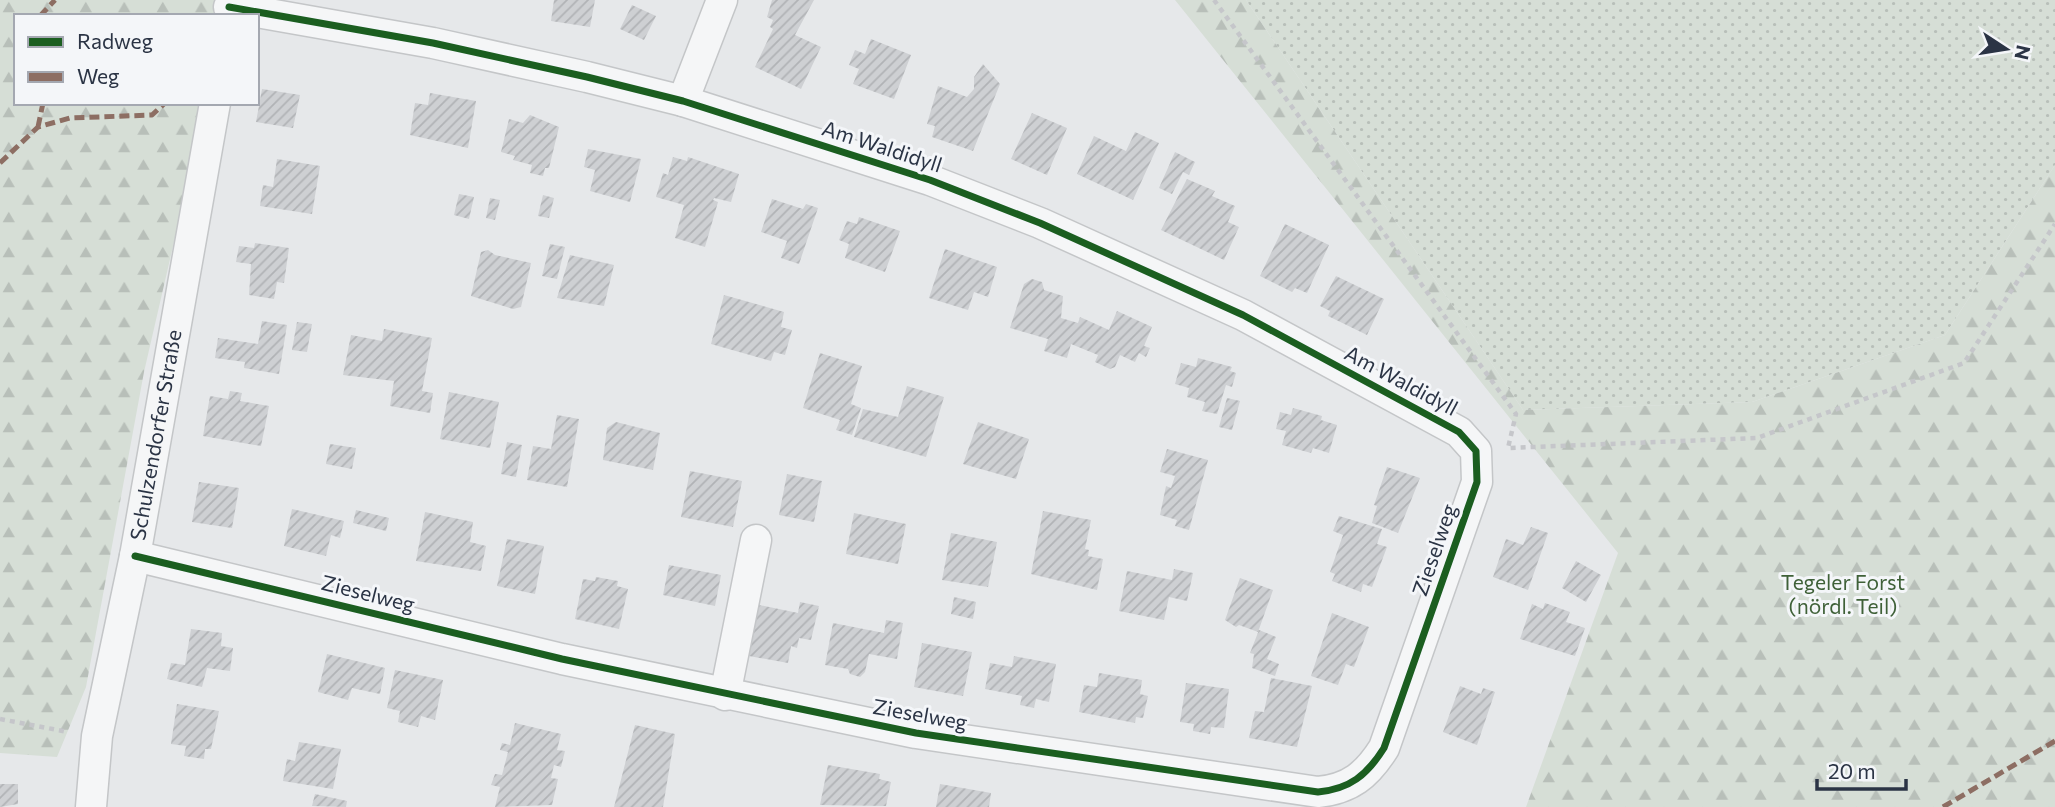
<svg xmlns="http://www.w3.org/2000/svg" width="2055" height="807" font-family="Commissioner,sans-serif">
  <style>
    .grass { fill: url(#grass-dots) }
    .forest { fill: url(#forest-firs) }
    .building { fill: url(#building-hatch) }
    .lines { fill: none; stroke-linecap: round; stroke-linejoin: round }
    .minor-casing { stroke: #c4c6c8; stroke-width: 33 }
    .path { stroke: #c5c6ca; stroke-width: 4.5; stroke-dasharray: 5 5; stroke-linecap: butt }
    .minor { stroke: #f5f6f7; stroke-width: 30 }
    .quiet { stroke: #8d6e63; stroke-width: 5; stroke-dasharray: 10 5; stroke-linecap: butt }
    .cycleway-casing { stroke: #f4f6f9; stroke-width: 11 }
    .cycleway { stroke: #1b5e20; stroke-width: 7 }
    .labels { text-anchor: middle; stroke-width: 6; stroke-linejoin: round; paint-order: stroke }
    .street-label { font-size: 21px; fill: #2b3445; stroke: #f4f6f9 }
    .park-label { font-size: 21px; fill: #3f6138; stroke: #f4f6f9 }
  </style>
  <defs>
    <pattern id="grass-dots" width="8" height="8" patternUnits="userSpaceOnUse" patternTransform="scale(1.75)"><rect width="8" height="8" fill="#d6ded6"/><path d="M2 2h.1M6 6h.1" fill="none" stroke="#b8bfb9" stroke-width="1.8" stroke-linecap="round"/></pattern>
    <pattern id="forest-firs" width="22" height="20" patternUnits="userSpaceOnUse" patternTransform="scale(1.75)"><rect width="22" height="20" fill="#d6ded6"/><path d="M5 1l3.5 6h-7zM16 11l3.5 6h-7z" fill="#b8bfb9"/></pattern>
    <pattern id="building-hatch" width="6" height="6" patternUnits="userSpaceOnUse" patternTransform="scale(1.75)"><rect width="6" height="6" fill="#ced0d3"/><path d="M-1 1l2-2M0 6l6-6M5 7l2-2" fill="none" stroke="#b1b3b6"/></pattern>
  </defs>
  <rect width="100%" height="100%" fill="#e6e8ea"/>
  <path class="grass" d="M1246 0H2055V165L1945 335 1752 402 1523 410Z"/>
  <path class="forest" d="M0 0H215L214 16H16V103H206L144 372 86 687 57 757 0 753Z
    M1175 0H1246L1523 410 1752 402 1945 335 2055 165V807H1526L1618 553Z"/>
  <path class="building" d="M554 0H595L590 27 551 21Z
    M772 0H814L795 35 821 47 801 89 755 67 773 29 770 27 773 20 767 17Z
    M632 5 656 16 644 40 620 29Z
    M871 39 911 55 894 99 853 84 859 69 849 65 855 50 865 54Z
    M983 64 1000 84 973 151 932 137 935 126 927 124 938 86 967 97 974 89V77Z
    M262 89 300 95 293 128 256 122Z
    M430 93 476 101 468 148 410 135 415 103 428 105Z
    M1032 113 1067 128 1047 175 1011 159Z
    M530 115 559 127 549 168H545L543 176 530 173 532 165 513 160 515 156 501 152 509 119 523 123Z
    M1135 132 1159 143 1133 200 1077 174 1094 136 1126 151Z
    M588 149 641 159 630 202 590 191 595 170 584 167Z
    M1175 152 1195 162 1189 175 1183 172 1172 194 1159 188Z
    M673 157 687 161 688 157 739 174 731 202 714 198 713 200 718 202 705 247 675 238 684 205 656 197 663 173 668 175Z
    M277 159 320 166 312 214 260 206 263 185 273 187Z
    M1187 179 1215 191 1212 196 1235 206 1228 222 1239 227 1224 260 1161 230Z
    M459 194 474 197 469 219 454 215Z
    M543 195 554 198 549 218 538 216Z
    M490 198 500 200 495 220 486 218Z
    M772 199 803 209 806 204 818 208 799 264 781 258 787 241 761 232Z
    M859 217 900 231 885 272 845 258 849 244 839 240 847 221 857 224Z
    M1285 224 1329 245 1307 293 1295 288 1292 292 1260 276Z
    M255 243 289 248 284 283 277 282 274 299 249 295 251 264 236 262 239 246 254 248Z
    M550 244 565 247 557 279 542 276Z
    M945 249 997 267 988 297 974 292 968 310 929 298Z
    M488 250 495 255 531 263 521 307 513 309 471 296 481 252Z
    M570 255 614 265 604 306 557 298Z
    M1336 276 1384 299 1367 335 1328 316 1330 311 1320 306Z
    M1032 279 1042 282 1044 290 1063 296 1061 318 1078 323 1080 317 1109 330 1117 311 1152 327 1144 346 1150 348 1146 357 1139 353 1135 362 1120 355 1115 367 1110 369 1095 362 1098 355 1071 344 1067 358 1044 351 1048 339 1010 328 1024 284Z
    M724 295 784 312 781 327 792 330 785 355 774 352 771 361 711 344Z
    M262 321 287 325 279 374 244 368 245 362 215 358 218 338 258 344Z
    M297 322 312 324 307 352 292 350Z
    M384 329 432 338 422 391 433 393 430 413 390 406 394 381 343 375 351 335 382 341Z
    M820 353 862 366 851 404 861 408 852 435 836 430 840 420 803 408Z
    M1198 358 1232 367 1230 371 1236 373 1232 387 1226 385 1217 414 1202 411 1205 402 1187 397 1189 388 1175 384 1181 363 1196 367Z
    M907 386 944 397 926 457 854 437 863 409 898 417Z
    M230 391 242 393 240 401 269 406 261 446 203 436 210 396 228 399Z
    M449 392 499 402 490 448 440 439Z
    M1227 398 1240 401 1232 430 1219 427Z
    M1293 408 1322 416 1321 420 1337 425 1329 453 1313 448 1311 453 1282 445 1286 431 1276 429 1280 412 1291 415Z
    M557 415 579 419 567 487 527 480 533 446 551 449Z
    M616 422 660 433 653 470 603 460 607 428Z
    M978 422 1029 439 1016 479 963 464Z
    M507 442 522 445 516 477 501 474Z
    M330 444 356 448 352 469 326 464Z
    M1167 449 1208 460 1189 530 1175 526 1177 520 1160 515 1166 486 1171 488 1175 476 1160 472Z
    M1387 467 1420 478 1398 533 1372 523 1377 506 1374 505Z
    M690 471 742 481 733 527 681 517Z
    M787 474 822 481 814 522 779 515Z
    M199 482 239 488 232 528 192 522Z
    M292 509 344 521 340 538 331 535 326 556 284 546Z
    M356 510 389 518 386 531 353 523Z
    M1043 511 1091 520 1085 549 1089 550 1088 556 1103 559 1097 590 1031 574Z
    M425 512 473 522 470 542 486 546 481 571 416 561Z
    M854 513 906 524 898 564 846 554Z
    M1339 516 1382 529 1377 544 1387 547 1372 587 1363 584 1361 592 1332 581 1335 574 1330 572 1343 535 1333 531Z
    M1531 527 1548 533 1528 590 1493 577 1506 539 1523 545Z
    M951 533 997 542 988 587 942 580Z
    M507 539 544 546 535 594 497 586Z
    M1576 561 1601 575 1586 602 1562 588Z
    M669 565 721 575 715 606 663 595Z
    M1174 569 1193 573 1187 601 1169 597 1164 620 1119 611 1127 571 1172 580Z
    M596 577 618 581 617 586 628 589 619 629 575 619 583 579 595 581Z
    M1240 578 1273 590 1258 632 1239 625 1236 627 1225 620Z
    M954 597 976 602 973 619 951 614Z
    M800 602 819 606 811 640 799 638 797 648 791 646 788 663 749 656 759 605 798 613Z
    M1545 603 1570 612 1566 622 1585 628 1575 656 1520 639 1532 604 1543 609Z
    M1332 613 1369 627 1354 667 1346 664 1338 685 1311 676Z
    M886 620 903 623 897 659 869 654 865 672 860 677 850 674 848 669 825 665 833 623 884 633Z
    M191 629 222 633 221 646 233 648 230 671 207 668 202 687 167 679 171 663 185 665Z
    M1259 630 1276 637 1267 659 1279 664 1275 676 1252 668 1254 654 1250 653Z
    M922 643 972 652 963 696 914 687Z
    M327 654 385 668 380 694 352 688 348 700 318 692Z
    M1014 656 1056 664 1049 702 1036 699 1034 708 1020 705 1022 696 985 689 990 663 1012 667Z
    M395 670 443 680 435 720 421 716 418 727 398 722 400 711 387 708Z
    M1099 673 1142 680 1140 694 1148 696 1143 718 1136 717 1135 723 1079 712 1084 685 1097 687Z
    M1271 678 1312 686 1297 747 1249 738 1255 711 1264 712Z
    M1186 683 1229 689 1224 728 1211 727 1210 734 1193 731 1194 724 1180 722Z
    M1460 686 1481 694 1483 688 1495 692 1477 745 1443 732Z
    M177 704 219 711 211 749H205L204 759 184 756 186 746 171 744Z
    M515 723 561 734 557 750 565 751 561 767 554 765 551 778 558 779 552 805 495 807 500 787 491 785 495 774 502 775 508 752 500 750 502 743 510 745Z
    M635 725 675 734 663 807H614Z
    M299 742 341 749 333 789 283 781 287 759 295 761Z
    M828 765 880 774 879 779 891 782 886 806 820 805Z
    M0 784H18V804L0 807Z
    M940 784 991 793 989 807H936Z
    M315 794 347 801 346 807 312 806Z"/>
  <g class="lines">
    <defs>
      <g id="minor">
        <path d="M683 101 722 0"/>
        <path d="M135 556 562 659 916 733 1318 792C1350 789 1367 775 1384 748L1477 482 1476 451 1459 432 1243 315 1040 223 930 180 683 101 587 77 433 43 229 7"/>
        <path d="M725 695 756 540"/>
        <path id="s1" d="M91 807 97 736 135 556 215 103"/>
      </g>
    </defs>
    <use href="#minor" class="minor-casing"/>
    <path class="path" d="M1214 0 1516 414 1508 448 1757 438 1964 363 2055 224
      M0 719 68 732"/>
    <use href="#minor" class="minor"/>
    <path class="quiet" d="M40 16 55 0
      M38 127 43 103
      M0 163 38 127 70 118 152 115 165 103
      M1943 807 2055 741"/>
    <defs>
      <path id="cycleway" d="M135 556 562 659 916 733 1318 792C1350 789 1367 775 1384 748L1477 482 1476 451 1459 432 1243 315 1040 223 930 180 683 101 587 77 433 43 229 7"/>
    </defs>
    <use href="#cycleway" class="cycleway-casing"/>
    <use href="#cycleway" class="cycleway"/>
  </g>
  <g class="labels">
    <g class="street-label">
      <text transform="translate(882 147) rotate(18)" y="7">Am Waldidyll</text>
      <text transform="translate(1401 381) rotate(28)" y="7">Am Waldidyll</text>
      <text dy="7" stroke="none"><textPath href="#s1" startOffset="378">Schulzendorfer Straße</textPath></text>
      <text transform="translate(1435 550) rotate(-71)" y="7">Zieselweg</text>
      <text transform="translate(368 594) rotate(14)" y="7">Zieselweg</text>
      <text transform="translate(920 715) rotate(10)" y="7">Zieselweg</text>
    </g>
    <g class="park-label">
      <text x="1843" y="590">Tegeler Forst<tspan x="1843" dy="24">(nördl. Teil)</tspan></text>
    </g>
  </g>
  <rect x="14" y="14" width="245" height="91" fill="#f4f6f9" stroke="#a4a8b1" stroke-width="2"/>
  <rect x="28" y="37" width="35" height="10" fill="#1b5e20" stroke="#a4a8b1" stroke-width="2"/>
  <text x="77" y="49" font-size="21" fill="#2b3445">Radweg</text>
  <rect x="28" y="72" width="35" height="10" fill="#8d6e63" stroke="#a4a8b1" stroke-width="2"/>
  <text x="77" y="84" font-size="21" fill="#2b3445">Weg</text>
  <g transform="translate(2006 49) rotate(102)" stroke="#f4f6f9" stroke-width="5" paint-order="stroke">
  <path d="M0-5L12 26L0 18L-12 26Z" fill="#2b3445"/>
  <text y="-10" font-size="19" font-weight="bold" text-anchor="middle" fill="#2b3445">N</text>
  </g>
  <path d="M1817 779v10h89v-10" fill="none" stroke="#2b3445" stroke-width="3.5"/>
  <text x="1828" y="779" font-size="21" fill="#2b3445" stroke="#f4f6f9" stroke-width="5" paint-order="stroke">20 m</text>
</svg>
